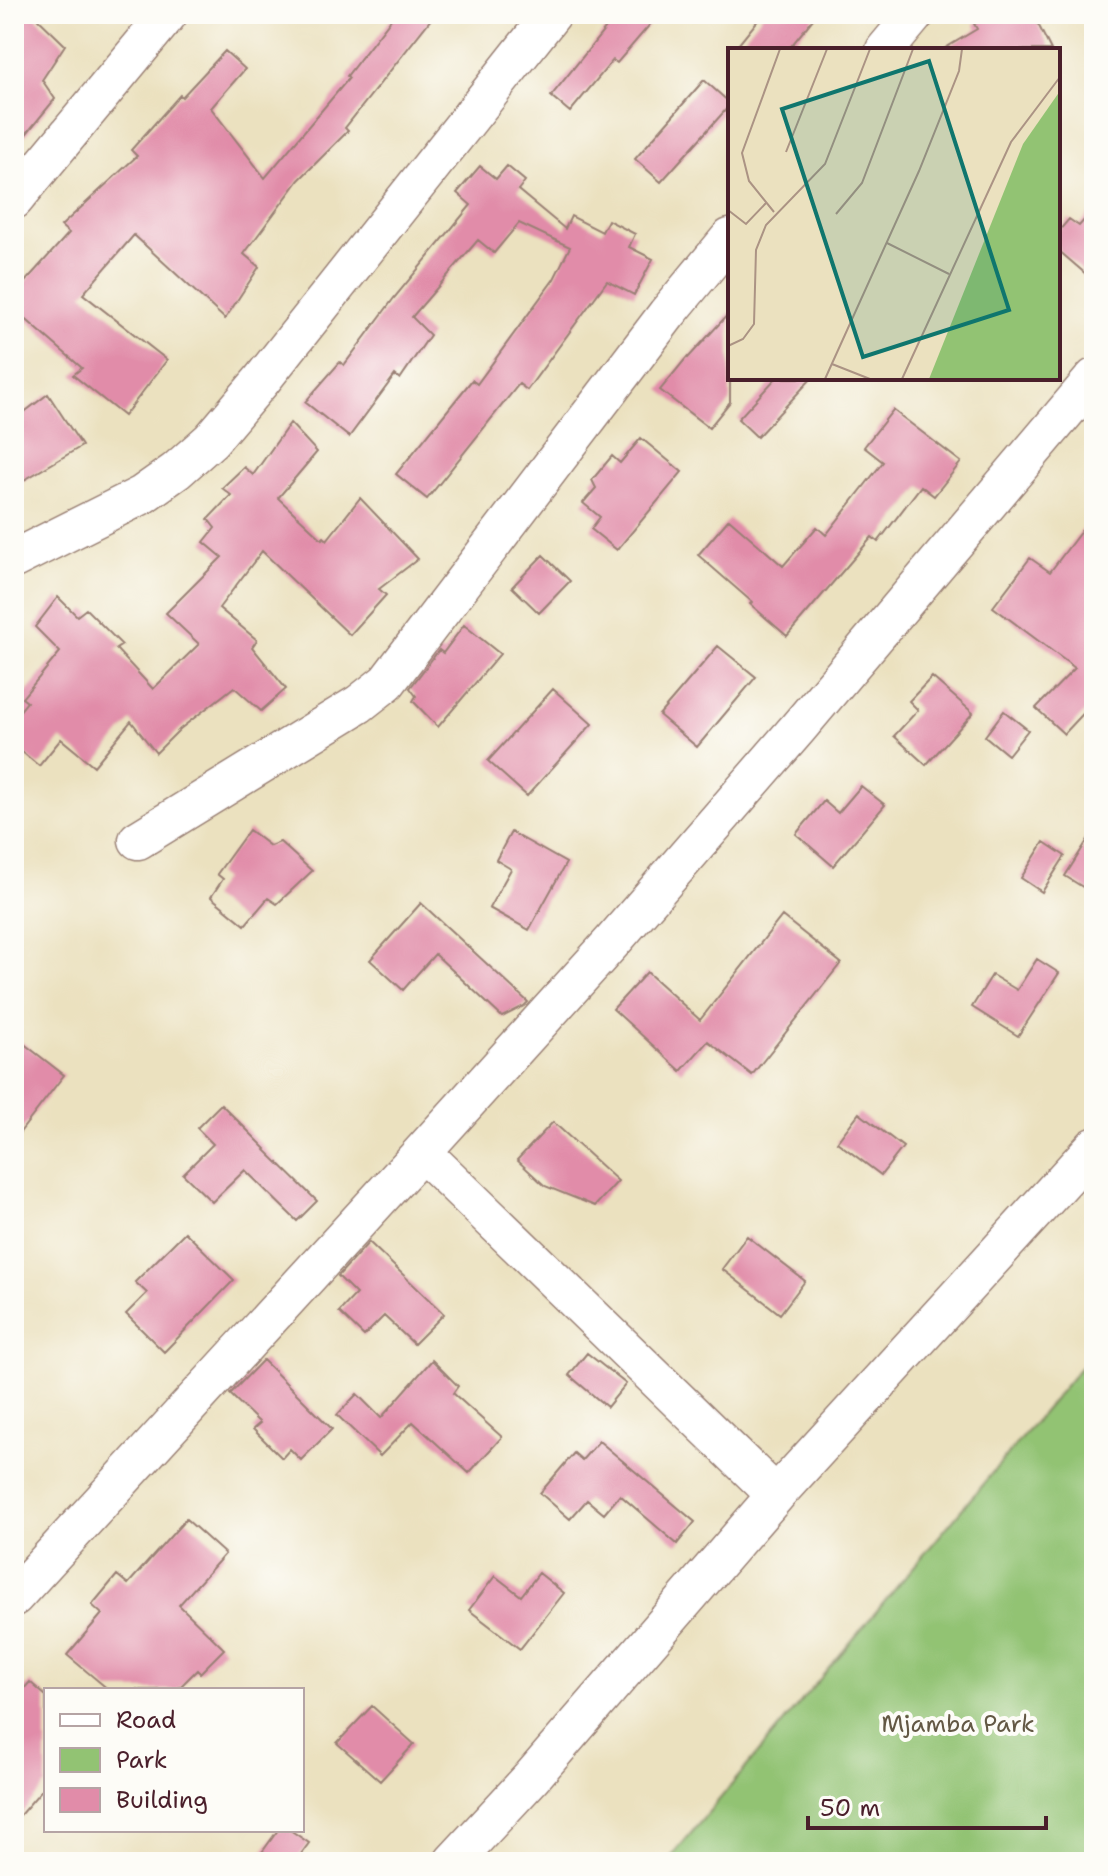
<svg xmlns="http://www.w3.org/2000/svg" width="1108" height="1876" font-family="'Shantell Sans',sans-serif">
  <style>
    .green { fill: #92c373; stroke: #6e714f; stroke-width: 2 }
    .building { fill: #e18ca9 }
    .lines { fill: none; stroke-linecap: round; stroke-linejoin: round }
    .street-casing { stroke: #9a8075; stroke-width: 41 }
    .street { stroke: #fff; stroke-width: 38 }
    .labels { text-anchor: middle; stroke-width: 8; stroke-linejoin: round; paint-order: stroke }
    .park-label { font-size: 24px; fill: #635844; stroke: #fdfcf7 }
    .inset-road { fill: none; stroke: #ab9384; stroke-width: 2 }
    .view { fill: #0f766e; fill-opacity: 0.15; stroke: #0f766e; stroke-width: 4 }
    .inset-edge { fill: none; stroke: #4a1f2b; stroke-width: 4 }
  </style>
  <rect width="100%" height="100%" fill="#fdfcf7"/>
  <filter id="ink" filterUnits="userSpaceOnUse"><feTurbulence type="fractalNoise" baseFrequency=".0125" numOctaves="2"/><feDisplacementMap in="SourceGraphic" scale="16" xChannelSelector="R" yChannelSelector="G"/><feConvolveMatrix kernelMatrix="1 2 1 2 8 2 1 2 1" color-interpolation-filters="sRGB"/></filter>
  <filter id="wash" filterUnits="userSpaceOnUse"><feTurbulence type="fractalNoise" baseFrequency=".006" numOctaves="4" result="noise"/><feDisplacementMap in="SourceGraphic" scale="32" xChannelSelector="R" yChannelSelector="G"/><feGaussianBlur stdDeviation="1.8" result="paint"/><feColorMatrix in="noise" values="0 0 0 0 0 0 0 0 0 0 0 0 0 0 0 0 0 1.4 0 .05"/><feComposite in="paint" operator="in"/></filter>
  <g filter="url(#wash)">
    <rect width="100%" height="100%" fill="#ebe1bf"/>
    <path class="green" d="M1094 1351V1862H667Z"/>
    <g id="blocks">
      <path class="building" d="M14 14H33L65 45 42 80 55 99 14 149Z
        M395 14H435L345 128 348 131 299 180 244 254 259 267 225 319 134 235 83 294 167 360 124 416 73 375 82 368 14 309V294L69 233 61 226 137 156 131 150 180 95 182 97 225 51 245 69 211 108 265 178 349 78 347 76Z
        M588 14H659L617 63 613 60 570 112 551 96 606 28Z
        M763 14H817L788 50H734Z
        M994 14H1033L1051 50H942L977 29 974 24Z
        M704 80 730 103V105L661 182 635 159Z
        M480 166 496 179 507 166 525 181 518 190 565 229 571 216 602 232 608 220 635 234 629 247 653 259 634 295 607 281 527 390 519 384 427 499 396 474 472 380 477 384 554 279 570 247 519 223 494 253 478 240 412 317 430 335 400 379 395 375 349 437 305 402 340 362 344 365 394 298 471 205 457 193Z
        M1094 209V281L1058 250V232L1069 219 1079 226Z
        M730 312V402L709 428 660 390 687 357 688 358Z
        M776 378H812L757 437 738 419Z
        M48 394 82 446 14 486V420Z
        M893 410 961 462 934 496 921 486 878 542 872 537 787 636 750 604 752 602 698 555 729 519 783 566 817 527 826 535 883 462 864 447Z
        M290 423 317 452 278 498 322 539 324 537 327 540 360 498 418 559 379 589 386 595 350 635 262 551 219 608 257 640 252 647 286 689 261 711 234 687 180 729 156 753 131 721 94 766 61 739 39 766 14 745V718L27 702 22 698 60 652 35 627 58 597 77 616 86 609 122 645 116 649 153 689 199 644 166 613 222 557 204 542 215 528 208 519 231 495 222 488 244 467 253 475Z
        M641 438 682 472 617 550 591 529 600 517 583 503 596 488 592 480 612 456 620 463Z
        M1094 514V702L1064 734 1036 708 1075 668 993 607 1030 558 1050 572Z
        M543 555 570 581 539 613 512 587Z
        M464 625 500 654 438 727 413 701 416 696 410 688 439 650 443 653Z
        M718 646 756 677 697 747 659 715Z
        M932 677 973 713 926 765 894 736 918 710 909 701Z
        M553 689 592 724 527 796 488 761Z
        M1004 711 1028 730 1008 755 985 736Z
        M861 786 885 805 833 866 796 834 824 801 838 813Z
        M249 830 270 846 280 842 312 871 277 904 268 898 245 925 211 897 223 879 217 874Z
        M1094 830V894L1065 876Z
        M511 832 566 863 529 930 489 908 511 869 496 860Z
        M1044 842 1065 856 1042 892 1021 878Z
        M421 903 528 1002 524 1006 502 1017 435 954 403 990 370 960Z
        M782 916 841 963 752 1075 708 1041 681 1071 613 1009 647 972 700 1020Z
        M1037 959 1059 973 1018 1036 972 1007 992 975 1017 990Z
        M14 1036 64 1075 14 1140Z
        M221 1104 266 1149 265 1150 317 1201 297 1221 245 1170 212 1202 183 1174 213 1144 197 1128Z
        M859 1113 903 1147 881 1175 837 1142Z
        M553 1122 618 1181 595 1206 545 1186 517 1160Z
        M185 1232 234 1280 164 1352 126 1314 147 1293 135 1282Z
        M747 1236 805 1281 780 1314 722 1269Z
        M369 1242 444 1314 414 1344 384 1316 364 1336 339 1312 356 1294 338 1276Z
        M587 1353 626 1384 607 1407 569 1375Z
        M263 1360 332 1429 301 1460 290 1449 282 1458 253 1429 260 1423 230 1394Z
        M432 1360 458 1386 453 1393 502 1437 469 1473 413 1422 380 1456 337 1415 357 1394 381 1418Z
        M599 1441 695 1522 677 1544 620 1495 604 1514 587 1500 570 1519 540 1493 574 1453 582 1460Z
        M186 1519 225 1554 179 1605 224 1649 200 1673 197 1670 177 1690H109L67 1655 102 1614 92 1605 117 1575 128 1584Z
        M539 1573 564 1593 520 1649 469 1610 495 1576 521 1596Z
        M30 1682 46 1696V1785L14 1822V1700Z
        M372 1706 414 1744 380 1781 337 1743Z
        M278 1830H290L309 1843 295 1862H255Z"/>
    </g>
  </g>
  <g filter="url(#ink)">
    <use href="#blocks" fill-opacity="0" stroke="#9a8075" stroke-width="2"/>
    <g class="lines">
      <defs>
        <path id="street" d="M885 50 915 14
          M14 200 168 14
          M14 559 142 495 176 471 211 440 261 381 552 14
          M138 840 359 704 387 682 667 314 730 238
          M422 1152 776 1495
          M14 1597 422 1152 613 941 798 728 1094 378
          M453 1862 532 1777 776 1495 1094 1147"/>
      </defs>
      <use href="#street" class="street-casing"/>
      <use href="#street" class="street"/>
    </g>
  </g>
  <g class="labels">
    <g class="park-label">
      <text x="958" y="1732">Mjamba Park</text>
    </g>
  </g>
  <g transform="translate(728 48)">
    <rect width="332" height="332" fill="#ebe1bf"/>
    <path d="M332 43V331H201L295 96Z" fill="#92c373"/>
    <path class="inset-road" d="M58 104 99 1M0 162 18 176 38 155M46 164 21 133 14 105 52 1M108 166 134 135 185 1M159 195 221 226M0 298 15 291 26 276 28 202 38 177 97 116 142 1M104 316 142 331M97 331 191 123 231 23 234 1M174 331 283 94 332 29"/>
    <path class="view" d="M201 13 281 262 135 309 54 61Z"/>
    <rect width="332" height="332" class="inset-edge"/>
  </g>
  <rect width="1108" height="1876" fill="none" stroke="#fdfcf7" stroke-width="48"/>
  <rect x="44" y="1688" width="260" height="144" fill="#fdfcf7" stroke="#b5a4a5" stroke-width="2"/>
  <rect x="60" y="1714" width="40" height="12" fill="#ffffff" stroke="#b5a4a5" stroke-width="2"/>
  <text x="116" y="1728" font-size="24" fill="#4a1f2b">Road</text>
  <rect x="60" y="1748" width="40" height="24" fill="#92c373" stroke="#b5a4a5" stroke-width="2"/>
  <text x="116" y="1768" font-size="24" fill="#4a1f2b">Park</text>
  <rect x="60" y="1788" width="40" height="24" fill="#e18ca9" stroke="#b5a4a5" stroke-width="2"/>
  <text x="116" y="1808" font-size="24" fill="#4a1f2b">Building</text>
  <path d="M808 1816v12h238v-12" fill="none" stroke="#4a1f2b" stroke-width="4"/>
  <text x="820" y="1816" font-size="24" fill="#4a1f2b" stroke="#fdfcf7" stroke-width="6" paint-order="stroke">50 m</text>
</svg>
